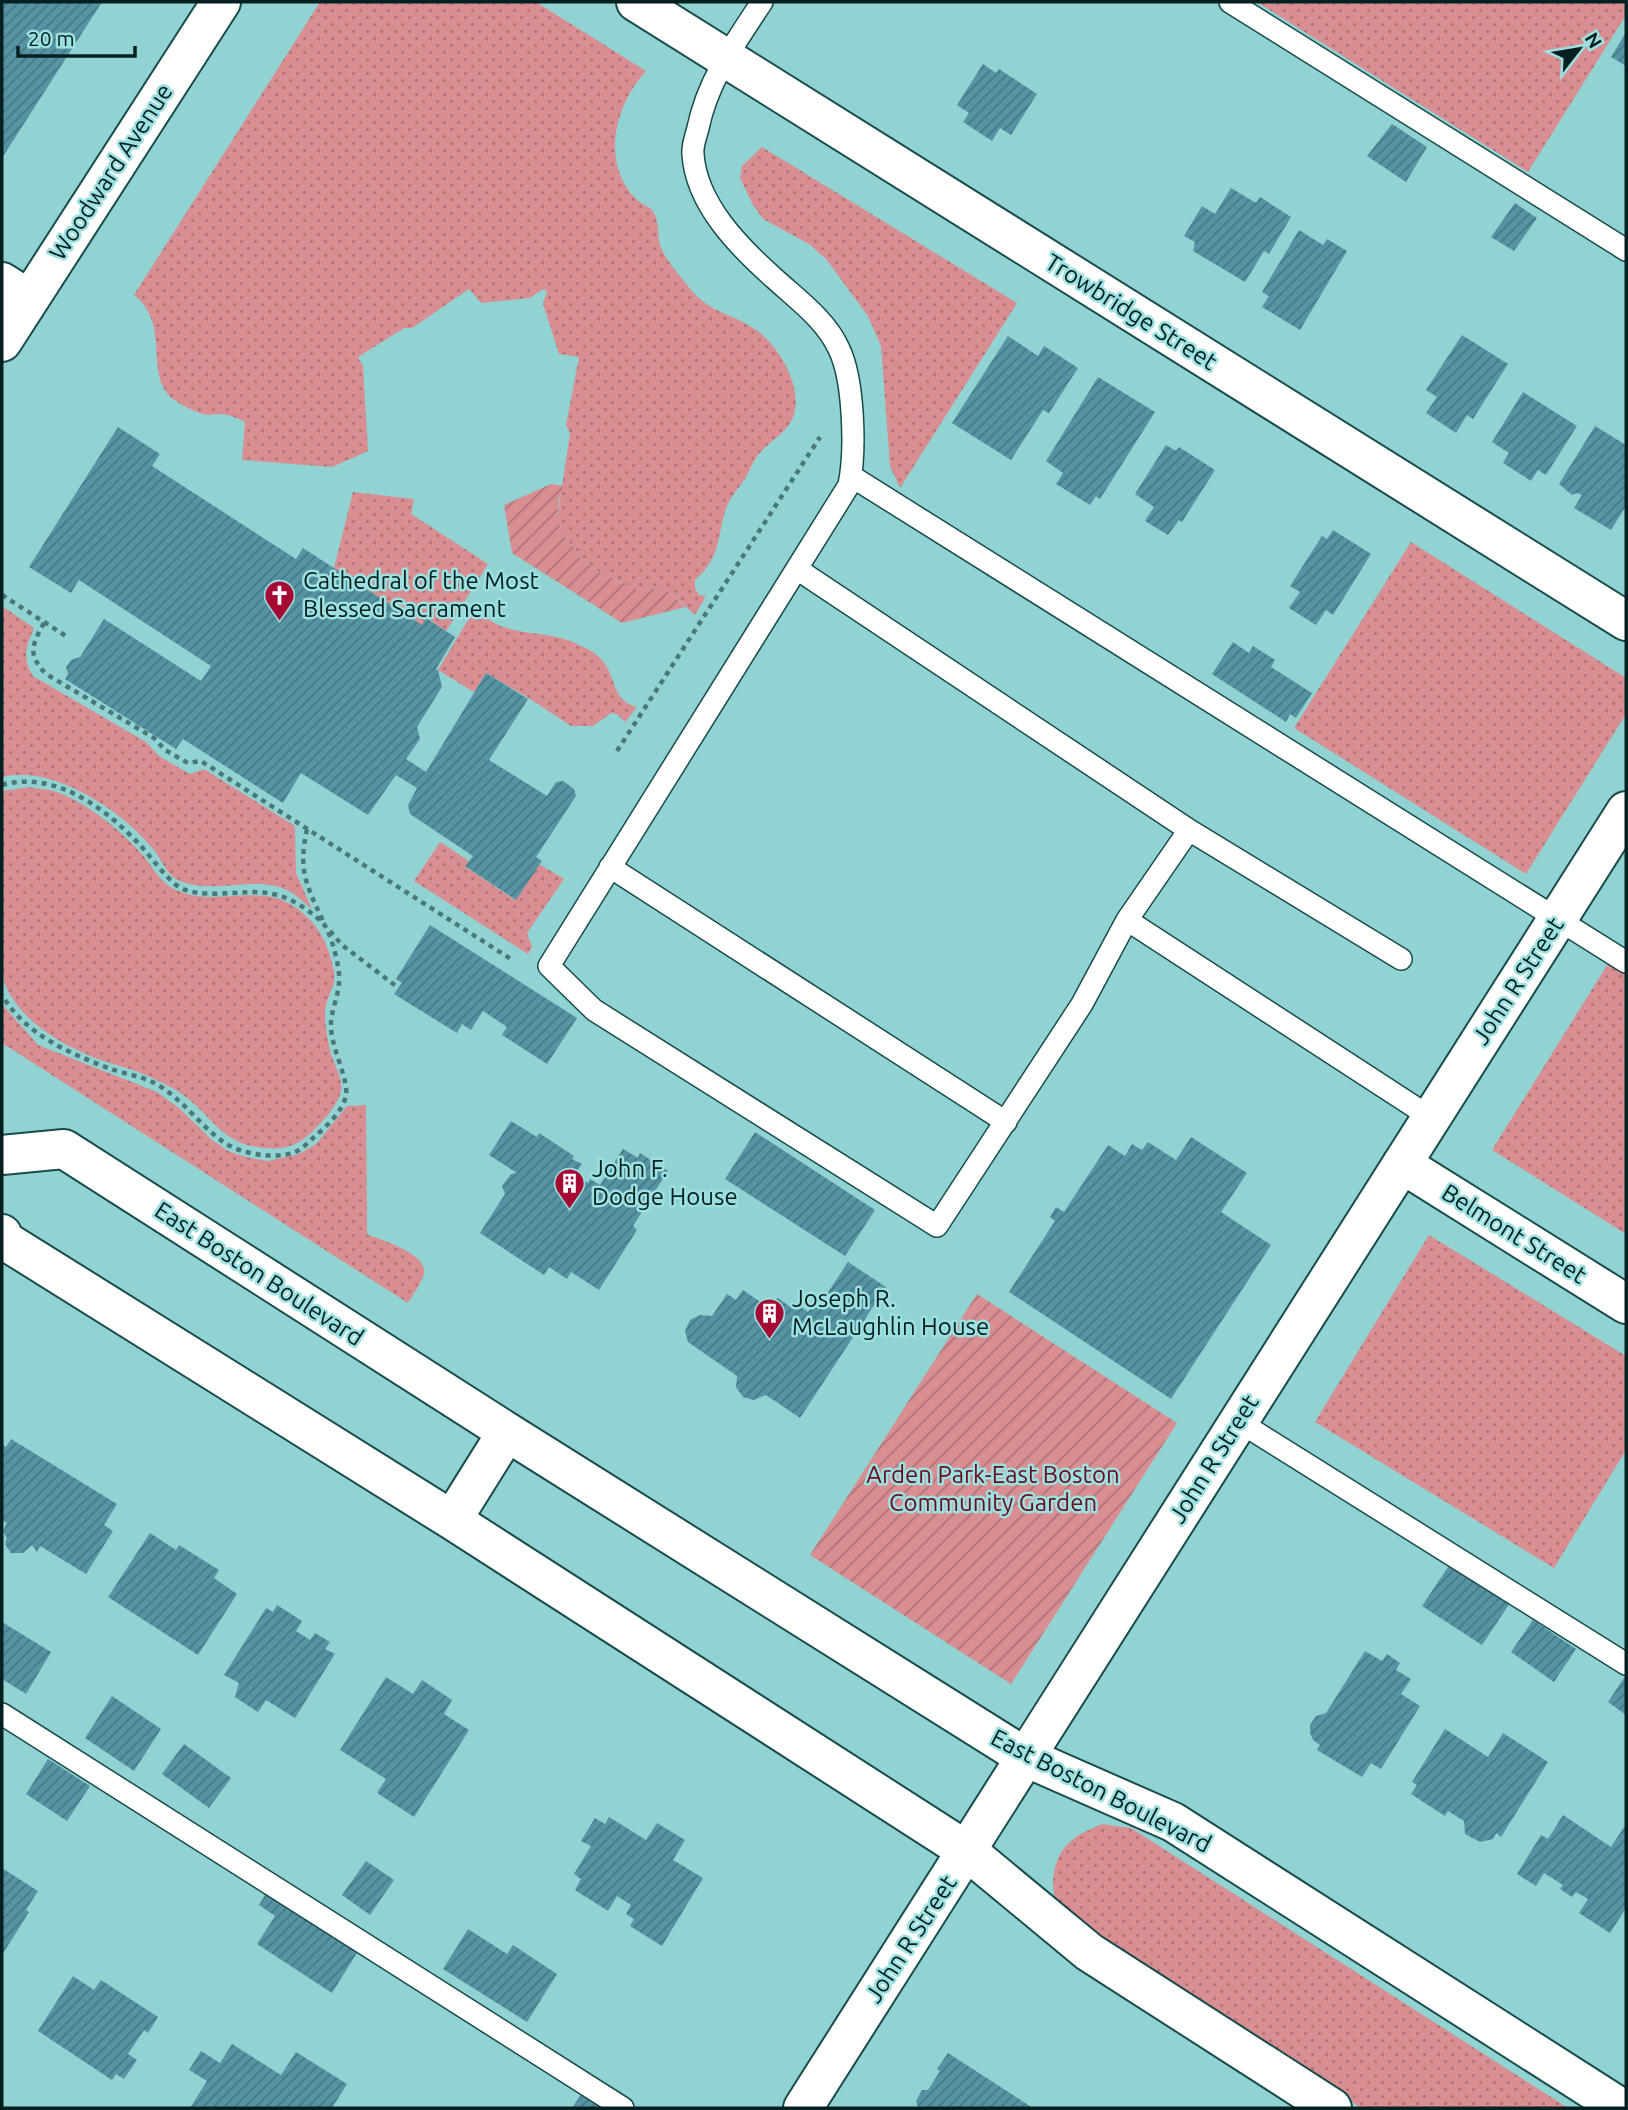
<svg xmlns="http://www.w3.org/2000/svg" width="1628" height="2110" font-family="Ubuntu,sans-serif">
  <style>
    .grass { fill: url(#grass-dots) }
    .garden { fill: url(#garden-furrows) }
    .building { fill: url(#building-hatch) }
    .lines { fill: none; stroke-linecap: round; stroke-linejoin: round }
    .service-casing { stroke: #184b4c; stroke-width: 24 }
    .minor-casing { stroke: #184b4c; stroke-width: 42 }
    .tertiary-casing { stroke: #184b4c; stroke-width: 42 }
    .primary-casing { stroke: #184b4c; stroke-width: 42 }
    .path { stroke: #4a7878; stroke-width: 4.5; stroke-dasharray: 5 5; stroke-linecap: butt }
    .service { stroke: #fff; stroke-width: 21 }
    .minor { stroke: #fff; stroke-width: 38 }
    .tertiary { stroke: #fff; stroke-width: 38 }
    .primary { stroke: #fff; stroke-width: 38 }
    .labels { text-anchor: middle; stroke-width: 5; stroke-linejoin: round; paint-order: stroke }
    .street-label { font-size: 24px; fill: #042020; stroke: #9de0e0 }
    .poi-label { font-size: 24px; fill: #042020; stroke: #9de0e0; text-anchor: start }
    .park-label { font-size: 24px; fill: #680b20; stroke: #9de0e0 }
  </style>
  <defs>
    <pattern id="grass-dots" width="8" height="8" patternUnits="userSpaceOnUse" patternTransform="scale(1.75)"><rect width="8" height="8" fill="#d98e92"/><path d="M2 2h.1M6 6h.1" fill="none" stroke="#ae7477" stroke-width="1.8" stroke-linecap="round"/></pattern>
    <pattern id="garden-furrows" width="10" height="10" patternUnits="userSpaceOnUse" patternTransform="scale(1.75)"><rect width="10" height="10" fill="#d98e92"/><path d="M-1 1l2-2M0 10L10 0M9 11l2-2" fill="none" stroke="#ae7477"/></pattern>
    <pattern id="building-hatch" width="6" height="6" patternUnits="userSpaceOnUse" patternTransform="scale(1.75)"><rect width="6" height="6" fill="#5794a3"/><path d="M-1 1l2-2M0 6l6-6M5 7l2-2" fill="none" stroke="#467884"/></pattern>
  </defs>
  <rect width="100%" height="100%" fill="#91d3d3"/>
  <path class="grass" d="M320 2H536L646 71C615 105 599 164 638 201 642 204 648 206 651 209 660 218 657 234 660 245 665 260 678 273 687 285 709 313 726 311 753 328 777 343 800 381 795 410 792 431 771 439 759 454 753 461 750 470 746 477 742 484 737 489 733 495 714 522 728 552 695 580V588L699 595 706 596 695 615 669 592 660 588 638 590 602 574 583 561 565 537 557 519 570 433 566 425 579 357 559 354 543 304 547 291 543 289 530 298 481 303 469 289 412 328H404L358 357 363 366 368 451 332 467 242 460 245 422C237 418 229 414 219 414 216 414 212 415 208 415 199 414 181 405 173 399 143 375 172 325 134 295Z
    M1257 2H1626V15L1528 172Z
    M762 147 1017 303 900 488 890 466 881 346 868 316 826 259 809 244 763 219 753 205 740 178 742 166Z
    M353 492 414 499 411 514 488 564 446 631 427 618 422 625 334 568Z
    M1411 542 1626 678V714L1526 874 1294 728Z
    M477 605C495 640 544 628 575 643 583 647 593 651 599 657 617 673 610 701 637 707L625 722 617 714 611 713 593 726H571L527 697 486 673 474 692 438 670Z
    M2 606 34 628C26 647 22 658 33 676L146 742 159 756 190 774 204 769 295 826 296 873 312 909C304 903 296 894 287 890 254 874 210 897 176 879 166 873 161 859 154 850 123 811 52 764 2 777Z
    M29 787C39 789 51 789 60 793 89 805 119 829 140 852 152 865 160 883 176 890 212 907 257 884 290 904 315 919 327 939 333 967 334 972 335 978 334 983 331 993 325 1002 325 1013 325 1026 328 1042 331 1054 335 1067 345 1081 340 1095 334 1110 323 1121 312 1132 297 1146 284 1150 264 1148 220 1144 213 1116 182 1094 172 1087 160 1082 150 1077 132 1068 113 1065 95 1058 56 1042 16 1018 2 977V791Z
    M440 842 469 861 466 867 515 900 539 864 564 879 527 933 532 947 528 954 414 881Z
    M1609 962 1626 973V1234L1492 1150Z
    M2 1004 38 1045 157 1092 179 1108 211 1139 228 1151 246 1157 268 1161 299 1154 316 1144 347 1106 366 1105 367 1234C381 1240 428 1254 424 1273 422 1283 413 1294 408 1303L2 1043Z
    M1429 1235 1626 1356V1450L1554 1568 1315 1422Z
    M1102 1824 1131 1828 1568 2108H1361L1070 1919C1067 1916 1061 1911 1059 1907 1048 1888 1053 1858 1068 1844 1077 1834 1091 1829 1102 1824Z"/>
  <path class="garden" d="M551 484 563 486 559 499 557 519 565 537 583 561 602 574 638 590 660 588 669 592 685 607 622 623 512 553 504 505Z
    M977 1294 1177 1423 1011 1684 810 1555Z"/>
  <path class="building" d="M2 2H102L2 158Z
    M1626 32V66L1611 57Z
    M983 64 996 73 999 69 1037 94 1011 135 1000 128 992 141 963 122 969 113 957 105Z
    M1392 124 1427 147 1406 182 1367 156Z
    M1231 188 1256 203 1260 197 1291 217 1269 254 1264 251 1245 282 1193 251 1195 242 1184 236 1202 206 1215 214Z
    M1515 203 1537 218 1514 251 1491 237Z
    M1299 230 1323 245 1327 239 1347 251 1300 330 1262 307 1269 296 1262 292Z
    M1462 335 1508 364 1473 419 1467 415 1456 433 1426 413 1437 397 1426 390Z
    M1008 336 1038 356 1044 346 1078 368 1049 413 1043 410 1011 460 952 423Z
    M1098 377 1155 412 1100 499 1096 496 1090 505 1056 484 1063 473 1046 461Z
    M1523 392 1577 426 1546 475 1538 470 1531 481 1503 463 1509 453 1492 442Z
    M1595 426 1626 445V506L1611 530 1574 508 1582 495 1577 493 1572 495 1559 484Z
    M118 427 160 454 152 466 296 559 303 548 422 625 426 618 455 637 436 669 438 670 442 687 417 727 420 739 406 759 426 772 486 673 528 699 489 760 547 796 556 782 563 781 574 789 576 796 536 857 542 861 516 900 465 866 473 856 410 814 408 805 417 788 396 775 368 815 301 773 283 803 183 739 176 749 65 679 68 674 66 667 71 660 80 657 104 619 201 681 211 666 79 580 71 593 29 567Z
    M1166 445 1176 451 1179 447 1215 470 1182 522 1179 520 1168 535 1145 521 1154 507 1135 494Z
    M1333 530 1371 554 1333 615 1326 610 1316 625 1289 608 1300 592 1290 586 1322 536 1327 539Z
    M1233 642 1249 653 1253 646 1275 660 1271 667 1312 693 1296 718 1290 714 1286 722 1212 674Z
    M430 925 577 1018 547 1064 502 1035 507 1027 483 1011 471 1030 462 1024 457 1033 394 994 402 983 396 979Z
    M511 1121 537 1137 539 1133 574 1156 572 1159 582 1164 575 1174 588 1183 590 1179 600 1185 623 1149 638 1158 640 1153 668 1171 633 1226 637 1230 599 1290 571 1272 567 1279 549 1267 544 1275 480 1233 505 1194 502 1186 511 1174 517 1173 489 1155Z
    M755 1132 875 1210 845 1256 725 1179Z
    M1191 1137 1247 1173 1221 1212 1271 1245 1171 1399 1009 1292 1055 1221 1050 1217 1056 1207 1064 1212 1108 1145 1125 1156 1132 1144 1142 1150 1148 1142 1176 1160Z
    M848 1262 886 1287 800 1418 766 1395 754 1400 743 1397 736 1387 737 1376 688 1342 685 1331 690 1320 700 1315 712 1316 727 1294 736 1300 743 1290 766 1306 769 1301 778 1298 789 1306 793 1301 808 1312 818 1297 823 1300Z
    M11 1439 117 1504 104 1525 113 1531 86 1574 40 1546 37 1552 32 1545 23 1553H11L5 1544 7 1538 3 1531 7 1523 2 1520V1444L6 1447Z
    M150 1533 176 1550 179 1545 219 1570 214 1578 237 1594 198 1655 108 1597Z
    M1450 1564 1510 1603 1482 1645 1422 1606Z
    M277 1605 302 1621 296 1631 310 1640 315 1633 330 1642 325 1649 335 1654 295 1718 266 1700 258 1712 235 1697 239 1683 224 1675 266 1608 273 1612Z
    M1533 1620 1576 1649 1554 1682 1511 1652Z
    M2 1622 51 1652 26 1694 2 1679Z
    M1365 1651 1382 1661 1387 1654 1400 1663 1396 1670 1411 1679 1401 1694 1420 1706 1381 1769 1371 1763 1362 1777 1317 1750 1320 1745 1313 1740 1310 1733V1725L1316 1716 1326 1713Z
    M1626 1675V1715L1608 1702Z
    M386 1677 413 1694 422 1680 452 1700 444 1714 469 1730 414 1817 377 1793 386 1779 340 1750Z
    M112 1696 161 1729 134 1771 85 1738Z
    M1445 1729 1488 1757 1503 1733 1548 1762 1501 1837 1496 1833 1493 1839 1480 1842 1465 1834 1464 1821 1448 1811 1445 1816 1411 1794 1417 1785 1412 1782Z
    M184 1744 231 1778 209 1808 162 1774Z
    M48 1759 90 1786 67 1821 26 1794Z
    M1563 1815 1611 1847 1624 1827 1626 1828V1908L1610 1933 1579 1913 1588 1899 1576 1892 1572 1897 1560 1889 1563 1885 1544 1873 1536 1886 1517 1874 1541 1835 1548 1839Z
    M609 1817 646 1840 657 1823 685 1840 673 1860 703 1878 662 1946 630 1926 634 1919 626 1914 631 1905 617 1896 608 1911 575 1890 581 1879 574 1874 591 1846 581 1841 595 1818 605 1824Z
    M366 1861 394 1880 370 1915 342 1895Z
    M2 1868 38 1891 26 1910 29 1912 2 1955Z
    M266 1893 280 1903 283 1899 360 1948 332 1993 257 1944 275 1916 259 1905Z
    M468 1929 507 1954 513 1945 557 1974 527 2022 443 1969Z
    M73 1976 94 1990 101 1980 158 2017 148 2033 144 2030 128 2054 137 2060 124 2079 116 2074 112 2080 38 2031Z
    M232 2044 281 2075 296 2052 347 2084 332 2108H190L207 2081 189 2070 201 2051 220 2063Z
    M948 2053 1033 2108H918L916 2101 922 2090H928L940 2071 937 2069Z
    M582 2093 605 2108H572Z"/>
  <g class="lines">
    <defs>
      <path id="service" d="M762 2C735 43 708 80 698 128 696 136 692 146 693 154 696 204 739 247 775 279 798 300 826 320 839 349 854 380 856 451 849 485L549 966 594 1010 937 1226 1082 1004 1127 920 1189 830 797 569
        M1230 2 1626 250
        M851 476 1626 962
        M1189 830 1401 959
        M610 867 1006 1122
        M1127 920 1430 1117
        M1238 1421 1626 1664
        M2 1714 623 2108"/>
      <path id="minor" d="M636 2 1626 621
        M2 282 29 299
        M2 1155 64 1149 507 1432 1025 1757 1173 1822 1621 2108
        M1402 1164 1626 1304
        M2 1234 4 1240 452 1520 967 1851 1089 1952 1332 2108
        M452 1520 507 1432"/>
      <path id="tertiary" d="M803 2108 1626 811"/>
      <path id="primary" d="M2 342 221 2"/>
    </defs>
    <use href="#service" class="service-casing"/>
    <use href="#minor" class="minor-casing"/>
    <use href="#tertiary" class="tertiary-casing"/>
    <use href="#primary" class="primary-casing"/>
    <path class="path" d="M2 595 69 638
      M44 623C32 645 27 654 46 674L154 738 165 750 188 763 201 761 514 961
      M617 751 820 437
      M2 785C55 770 105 808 140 845 152 858 162 873 175 884 198 903 245 887 273 894 292 898 309 910 323 923 331 932 341 970 339 983 338 997 331 1011 331 1024 330 1046 349 1079 346 1096 342 1112 326 1127 314 1137 308 1143 301 1150 293 1153 272 1159 239 1154 222 1141 200 1125 182 1099 158 1085 143 1076 124 1074 108 1068 67 1052 25 1034 2 995
      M307 829C298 871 306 884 323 921
      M330 931 342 945 396 986"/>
    <use href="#service" class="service"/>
    <use href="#minor" class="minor"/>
    <use href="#tertiary" class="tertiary"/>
    <use href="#primary" class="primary"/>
  </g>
  <defs>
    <symbol id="church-pin" viewBox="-11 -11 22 30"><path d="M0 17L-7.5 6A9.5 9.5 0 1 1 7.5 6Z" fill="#a50934" stroke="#9de0e0"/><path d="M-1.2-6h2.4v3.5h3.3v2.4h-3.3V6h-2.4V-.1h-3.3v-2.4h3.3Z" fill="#fff"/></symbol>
    <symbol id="building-pin" viewBox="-11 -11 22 30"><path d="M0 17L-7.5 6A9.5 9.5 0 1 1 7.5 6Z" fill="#a50934" stroke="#9de0e0"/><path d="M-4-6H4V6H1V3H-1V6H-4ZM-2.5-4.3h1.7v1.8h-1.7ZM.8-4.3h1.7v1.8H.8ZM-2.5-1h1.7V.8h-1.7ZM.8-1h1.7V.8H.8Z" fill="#fff"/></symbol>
  </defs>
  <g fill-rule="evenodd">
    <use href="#church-pin" x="262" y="578" width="35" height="47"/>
    <use href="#building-pin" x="552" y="1166" width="35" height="47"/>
    <use href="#building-pin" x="752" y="1296" width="35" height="47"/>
  </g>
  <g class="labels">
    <g class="street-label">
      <text transform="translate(111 172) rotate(-57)" y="8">Woodward Avenue</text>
      <text transform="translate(1131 312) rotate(32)" y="8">Trowbridge Street</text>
      <text transform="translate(1518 981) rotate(-57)" y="8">John R Street</text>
      <text transform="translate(1514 1234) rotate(32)" y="8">Belmont Street</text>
      <text transform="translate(259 1274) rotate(33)" y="8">East Boston Boulevard</text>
      <text transform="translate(1214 1459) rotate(-58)" y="8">John R Street</text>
      <text transform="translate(1101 1791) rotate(27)" y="8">East Boston Boulevard</text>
      <text transform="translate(911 1939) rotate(-57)" y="8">John R Street</text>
    </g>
    <g class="poi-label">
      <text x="303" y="589">Cathedral of the Most<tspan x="303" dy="28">Blessed Sacrament</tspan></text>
      <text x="592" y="1177">John F.<tspan x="592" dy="28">Dodge House</tspan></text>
      <text x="792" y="1307">Joseph R.<tspan x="792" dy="28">McLaughlin House</tspan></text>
    </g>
    <g class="park-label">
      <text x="993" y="1483">Arden Park-East Boston<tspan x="993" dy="28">Community Garden</tspan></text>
    </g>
  </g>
  <rect width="1628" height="2110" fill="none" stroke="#042020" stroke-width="7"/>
  <g transform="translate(1579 49) rotate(59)" stroke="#9de0e0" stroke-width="5" paint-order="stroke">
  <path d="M0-5L12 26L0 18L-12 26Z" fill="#042020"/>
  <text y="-10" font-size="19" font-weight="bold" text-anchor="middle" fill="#042020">N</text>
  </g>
  <path d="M18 46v10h117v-10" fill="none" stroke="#042020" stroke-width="3.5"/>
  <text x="28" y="46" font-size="21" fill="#042020" stroke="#9de0e0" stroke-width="5" paint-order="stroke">20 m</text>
</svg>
